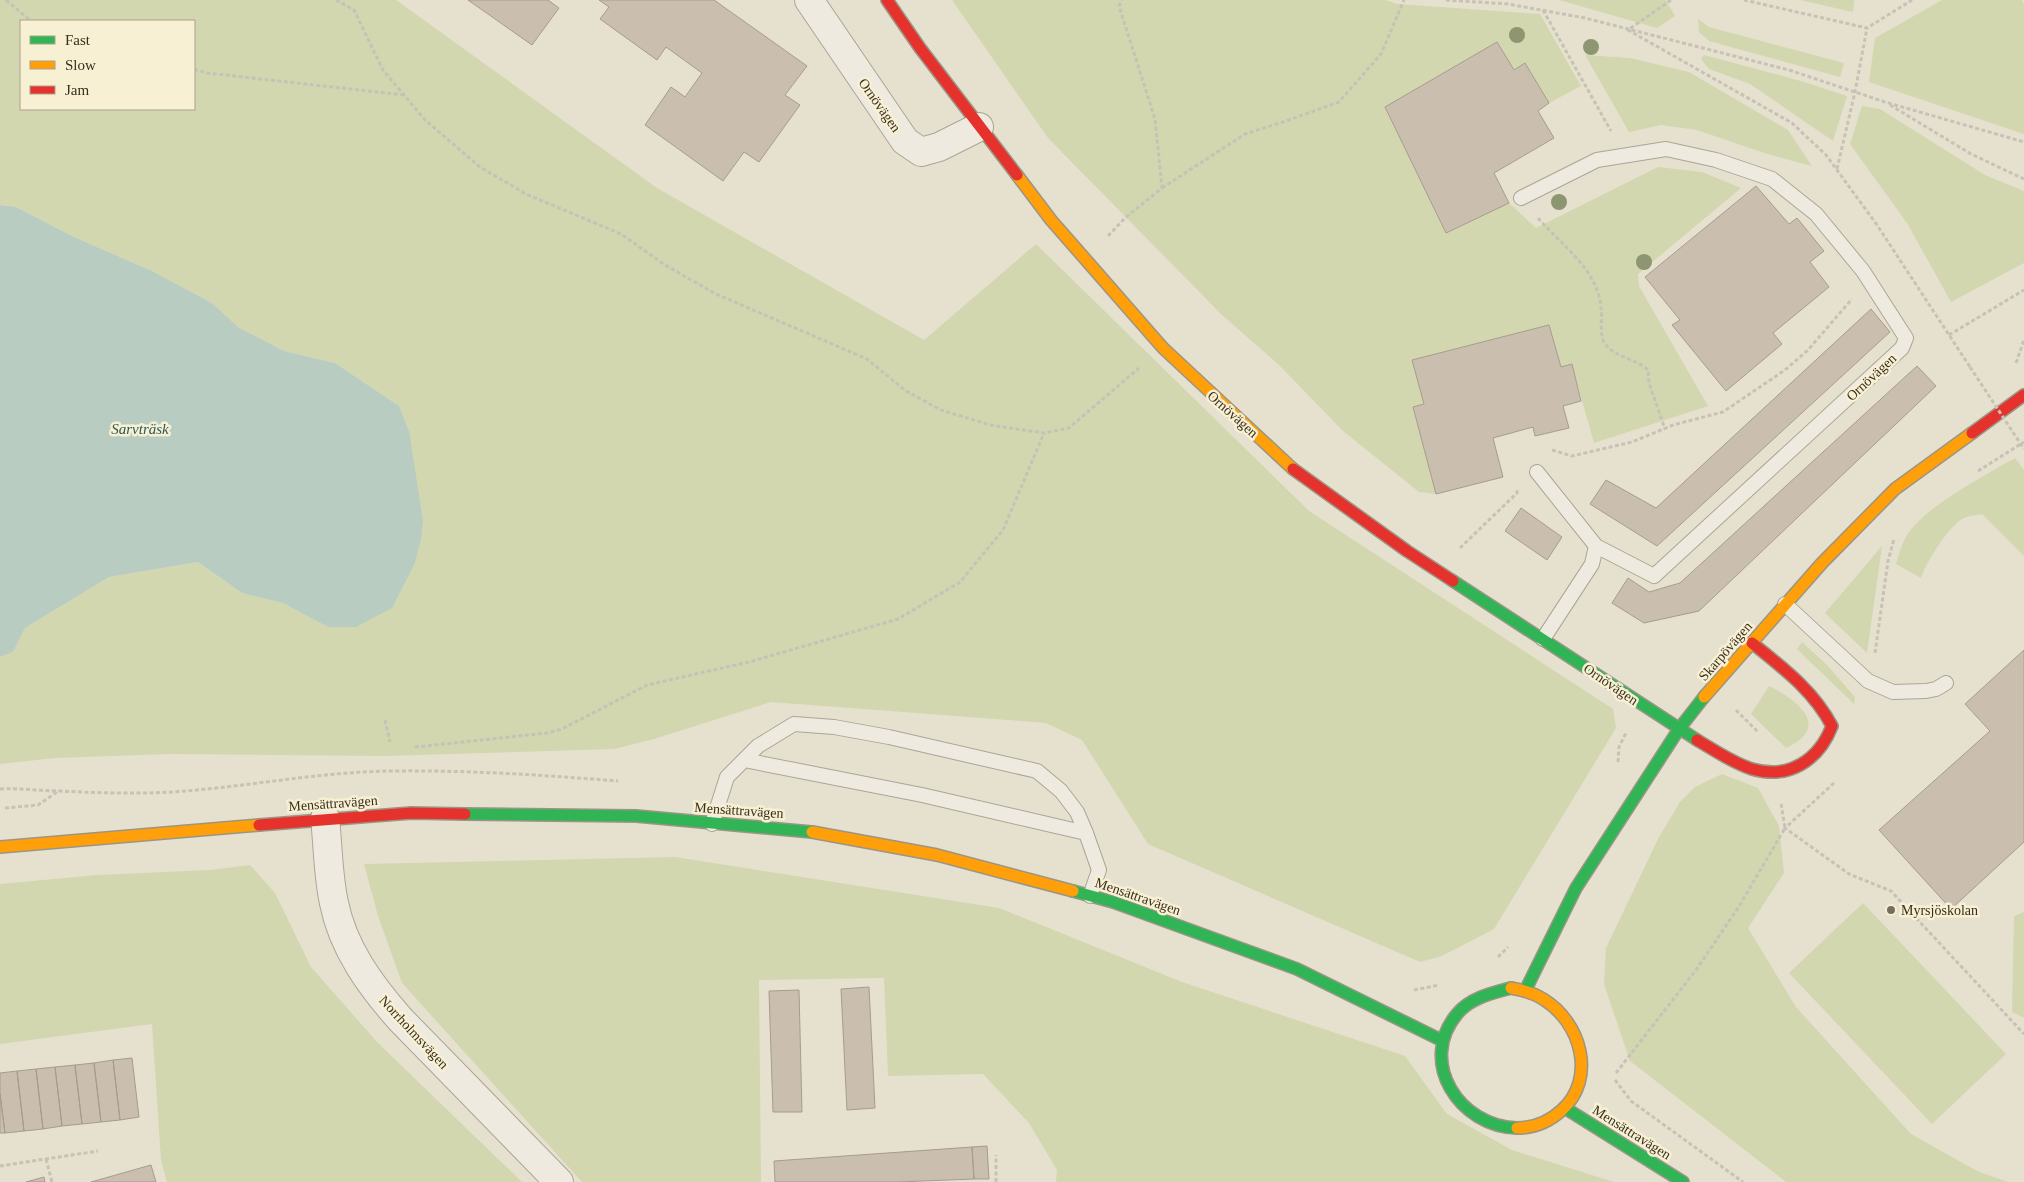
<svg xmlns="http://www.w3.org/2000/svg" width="2024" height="1182" font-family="'Times New Roman',serif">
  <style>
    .green { fill: #d2d7af; fill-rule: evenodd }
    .water { fill: #b8ccc2 }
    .building { fill: #cabfae; stroke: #a69c8d }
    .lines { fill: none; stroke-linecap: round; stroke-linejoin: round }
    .lane-casing { stroke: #aba596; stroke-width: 16 }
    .street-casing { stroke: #aba596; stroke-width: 30 }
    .fast-casing { stroke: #9b9586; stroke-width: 14 }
    .slow-casing { stroke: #9b9586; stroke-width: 14 }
    .jam-casing { stroke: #9b9586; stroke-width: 14 }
    .path { stroke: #c7c2b6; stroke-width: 3; stroke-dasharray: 4 2.5; stroke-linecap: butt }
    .lane { stroke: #eeeadf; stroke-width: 14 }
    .street { stroke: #eeeadf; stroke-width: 28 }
    .fast { stroke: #30b455; stroke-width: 11 }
    .slow { stroke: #ff9f0a; stroke-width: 11 }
    .jam { stroke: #e5322d; stroke-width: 11 }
    .path-bridge { stroke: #c7c2b6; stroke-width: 3; stroke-dasharray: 4 2.5; stroke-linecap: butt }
    .tree { fill: #8d9670 }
    .poi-dot { fill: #766d5c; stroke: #f7f0d3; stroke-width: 2 }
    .labels { text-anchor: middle; stroke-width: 5; stroke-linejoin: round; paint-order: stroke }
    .street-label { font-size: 14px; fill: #3a2e1e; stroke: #f7f0d3 }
    .poi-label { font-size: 14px; fill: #3a2e1e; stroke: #f7f0d3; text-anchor: start }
    .water-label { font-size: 15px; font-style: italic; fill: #2c595b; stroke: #f7f0d3 }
  </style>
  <rect width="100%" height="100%" fill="#e6e1ce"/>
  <path class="green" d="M0 0H396L657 188 924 340 1036 244 1309 511 1613 709 1616 728 1494 929 1442 956 1420 962 1148 844 1082 740 1046 723 771 702 654 739 614 749 384 756 170 754 55 758 0 764V657L13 652 25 628 109 577 198 562 242 593 283 603 328 627 409 431 399 406 335 363 284 351 238 327 212 303 152 271 74 237 16 207 0 205ZM21 21H194V109H21Z
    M952 0H1385L1397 4 1540 14 1581 86 1549 103 1525 63 1514 70 1497 42 1385 107 1446 233 1509 203 1536 228 1658 167 1702 172 1741 188 1638 274 1639 286 1708 406 1594 443 1572 365 1561 367 1549 325 1413 360 1424 404 1413 407 1436 494 1419 492 1343 431 1279 365 1222 315 1048 138Z
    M1559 0H1666L1675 16 1657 28Z
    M1800 0H1854L1853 12Z
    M1942 0H2022L2024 4V134L1869 82 1875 38Z
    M1698 19 1709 27 1844 63 1840 77 1709 41 1699 32Z
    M1585 55 1630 58 1689 72 1788 130 1812 166 1767 154 1697 130 1661 125 1629 132Z
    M1704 55 1801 81 1847 96 1833 141 1750 84 1709 69 1701 59Z
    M1862 106 1880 109 1985 175 2024 191V263L1951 302 1907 223 1850 144Z
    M2015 458 2024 470V556L1982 514C1976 515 1967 516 1962 519 1947 529 1927 561 1921 578L1896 564C1899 554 1902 543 1907 535 1928 504 1983 477 2015 458Z
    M1882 546 1867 653 1825 613Z
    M1802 642 1827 665 1855 697 1854 704 1797 649Z
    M1769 686C1798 700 1832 727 1786 748L1751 714Z
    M1722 774 1758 788 1779 826 1784 873 1748 928 1796 1007 1911 1134 1977 1171 2008 1182H1786L1630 1061 1604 984 1606 948 1659 837 1680 802 1695 787Z
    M675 857 999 908 1182 982 1405 1056 1447 1114 1512 1150 1614 1182H1056L1057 1170 1029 1123 983 1074 888 1076 884 978 759 980 761 1182H582L402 983 378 916 364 864Z
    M250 865 275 893 311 967 377 1042 522 1182H167L161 1160 152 1024 0 1044V884L97 875 210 870Z
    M1863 903 2006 1054 1932 1124 1789 973Z
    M2024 912V1018L2012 1012 2014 916Z"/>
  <path class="water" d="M0 205 16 207 74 237 152 271 212 303 238 327 284 351 335 363 399 406 409 431 423 521 421 539 415 563 392 608 356 627H328L283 603 242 593 198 562 109 577 25 628 13 652 0 657Z"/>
  <path class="building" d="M468 0H548L559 8 532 45Z
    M599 0H714L807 66 785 95 800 105 759 162 744 152 723 181 645 125 671 87 685 97 702 73 666 47 657 60 600 19 609 7Z
    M1497 42 1514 70 1525 63 1549 103 1538 111 1554 138 1494 173 1509 203 1446 233 1385 107Z
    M1756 186 1789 224 1797 218 1824 251 1810 262 1829 287 1773 333 1782 344 1726 391 1672 325 1680 320 1645 277Z
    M1871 309 1890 332 1657 546 1590 504 1606 480 1656 508Z
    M1549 325 1561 367 1572 364 1581 401 1563 406 1569 428 1535 436 1533 427 1493 438 1503 477 1436 494 1413 407 1424 404 1412 360Z
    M1917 366 1936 386 1699 611 1644 623 1612 603 1628 578 1649 592 1680 583Z
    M1521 508 1562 537 1547 560 1505 531Z
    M2024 650V842L1951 909 1879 830 1990 731 1965 704Z
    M869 987 875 1108 847 1110 841 989Z
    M799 990 802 1112H773L769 991Z
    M132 1058 139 1117 120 1120 113 1060Z
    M113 1060 120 1120 101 1122 94 1063Z
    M94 1063 101 1122 82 1124 75 1065Z
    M75 1065 82 1124 62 1126 55 1067Z
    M55 1067 62 1126 43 1129 36 1069Z
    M36 1069 43 1129 24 1131 17 1071Z
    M17 1071 24 1131 5 1133 0 1094V1073Z
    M0 1094 5 1133H0Z
    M987 1146 989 1179H974L972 1147Z
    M972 1147 974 1179 897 1182H775L774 1161Z
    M151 1165 156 1182H91Z
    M44 1177 45 1182H26Z"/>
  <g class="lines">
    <defs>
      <path id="lane" d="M1521 198 1597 160 1666 149 1716 160 1772 179 1816 214 1863 271 1906 338 1902 348 1654 576 1596 546 1592 564 1543 639
        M1537 472 1596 546
        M1785 604 1868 681 1893 692 1926 691 1936 689 1946 683
        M744 760 922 795 1086 833
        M712 824 727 777 758 746 794 724 834 727 889 737 1037 771 1061 791 1077 812 1086 833 1099 870 1090 896"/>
      <path id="street" d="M809 0 905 141 921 152 939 147 979 127
        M325 818C328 846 328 876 334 903 343 948 370 985 400 1019L559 1182"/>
      <path id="fast" d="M1453 581 1697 740
        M465 814 636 816 812 832
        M1073 891 1113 902 1297 969 1441 1040
        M1511 988C1492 993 1470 998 1457 1014 1417 1062 1460 1127 1517 1128
        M1525 991 1576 888 1679 729 1704 697
        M1565 1108 1683 1182"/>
      <path id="slow" d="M1017 175 1051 220 1163 348 1293 469
        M1704 697 1822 563 1895 489 1972 433
        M812 832 937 855 1073 891
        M0 847 259 825
        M1511 988C1522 990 1534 993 1543 999 1581 1022 1597 1078 1562 1110 1549 1122 1535 1128 1517 1128"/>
      <path id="jam" d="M887 0 920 48 1017 175
        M1972 433 2024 395
        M1293 469 1407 551 1453 581
        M1697 740C1714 750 1733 763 1752 769 1789 780 1819 760 1832 726 1813 690 1783 668 1752 643
        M259 825 411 813 465 814"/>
    </defs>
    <use href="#lane" class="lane-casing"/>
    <use href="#street" class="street-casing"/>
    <use href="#fast" class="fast-casing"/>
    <use href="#slow" class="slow-casing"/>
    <use href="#jam" class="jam-casing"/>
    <path class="path" d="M6 0 31 21
      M336 0 354 10 383 70 425 120 480 167 526 194 621 234 665 265 716 294 867 359 906 391 941 410 990 425 1044 433 1069 428 1139 368
      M1446 0 1508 4 1585 18 1789 70 1885 102 2024 142
      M1671 0 1628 30 1792 123 1826 155 1877 225 1970 367
      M1744 0 1867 28 1912 0
      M1543 10 1611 131
      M194 69 207 73 404 95
      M1890 105 1971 154 2024 179
      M1837 169 1855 92 1867 28
      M1162 188 1245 134 1283 122 1339 102 1381 54 1404 0
      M1538 218C1557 240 1583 259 1595 285 1598 292 1601 301 1601 308 1603 319 1598 336 1606 345 1617 358 1635 358 1648 370L1649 383 1665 429
      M1108 236 1125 218 1162 188 1155 119 1119 6 1122 0
      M1949 335 2024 290
      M2016 363 2024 340
      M1552 450 1572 456 1632 442 1673 425 1723 412 1785 370 1808 350 1852 299
      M1978 471 2024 442
      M1460 548 1517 493V488
      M1875 653 1888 561 1894 539
      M1736 710 1759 733
      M385 720 390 742
      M415 747 547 733 562 729 647 685 749 662 898 619 960 582 1003 530 1044 433
      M1618 762 1619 747 1626 733
      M1834 783 1785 828 1849 874 1891 891 2024 1034
      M0 789C21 788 40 791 60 791 98 793 136 794 173 792 246 787 318 772 391 771 467 770 542 775 618 781
      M5 808 38 805 57 792
      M1498 957 1508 947
      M1414 990 1439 985
      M1616 1073 1696 970 1738 908 1785 828 1781 803
      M1615 1080 1631 1101 1743 1182
      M46 1159 52 1182
      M0 1166 98 1151
      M996 1182V1155"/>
    <use href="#lane" class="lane"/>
    <use href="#street" class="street"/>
    <use href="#fast" class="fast"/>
    <use href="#slow" class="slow"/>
    <use href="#jam" class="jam"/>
    <path class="path-bridge" d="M1970 367 2024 449"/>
  </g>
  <g class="tree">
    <circle cx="1517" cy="35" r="8"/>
    <circle cx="1591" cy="47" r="8"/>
    <circle cx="1559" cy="202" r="8"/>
    <circle cx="1644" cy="262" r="8"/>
  </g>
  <circle class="poi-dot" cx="1891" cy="910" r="5"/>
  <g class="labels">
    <g class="street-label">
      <text transform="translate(880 105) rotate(55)" y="5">Ornövägen</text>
      <text transform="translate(1871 377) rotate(-43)" y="5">Ornövägen</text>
      <text transform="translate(1233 414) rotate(42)" y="5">Ornövägen</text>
      <text transform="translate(1725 651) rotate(-49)" y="5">Skarpövägen</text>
      <text transform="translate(1611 684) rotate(34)" y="5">Ornövägen</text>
      <text transform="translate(333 803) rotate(-4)" y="5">Mensättravägen</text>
      <text transform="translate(739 810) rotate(4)" y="5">Mensättravägen</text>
      <text transform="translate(1138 896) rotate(19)" y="5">Mensättravägen</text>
      <text transform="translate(414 1032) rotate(47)" y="5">Norrholmsvägen</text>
      <text transform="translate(1632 1132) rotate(32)" y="5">Mensättravägen</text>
    </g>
    <g class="poi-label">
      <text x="1901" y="915">Myrsjöskolan</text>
    </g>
    <g class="water-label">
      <text x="140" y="434">Sarvträsk</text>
    </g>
  </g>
  <rect x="20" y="20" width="175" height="90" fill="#f7f0d3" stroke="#aba28b"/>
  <rect x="30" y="36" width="25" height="8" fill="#30b455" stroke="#aba28b"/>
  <text x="65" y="45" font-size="15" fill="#3a2e1e">Fast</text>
  <rect x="30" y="61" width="25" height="8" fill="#ff9f0a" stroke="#aba28b"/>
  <text x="65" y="70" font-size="15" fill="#3a2e1e">Slow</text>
  <rect x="30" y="86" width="25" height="8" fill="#e5322d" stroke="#aba28b"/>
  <text x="65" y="95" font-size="15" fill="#3a2e1e">Jam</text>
</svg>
